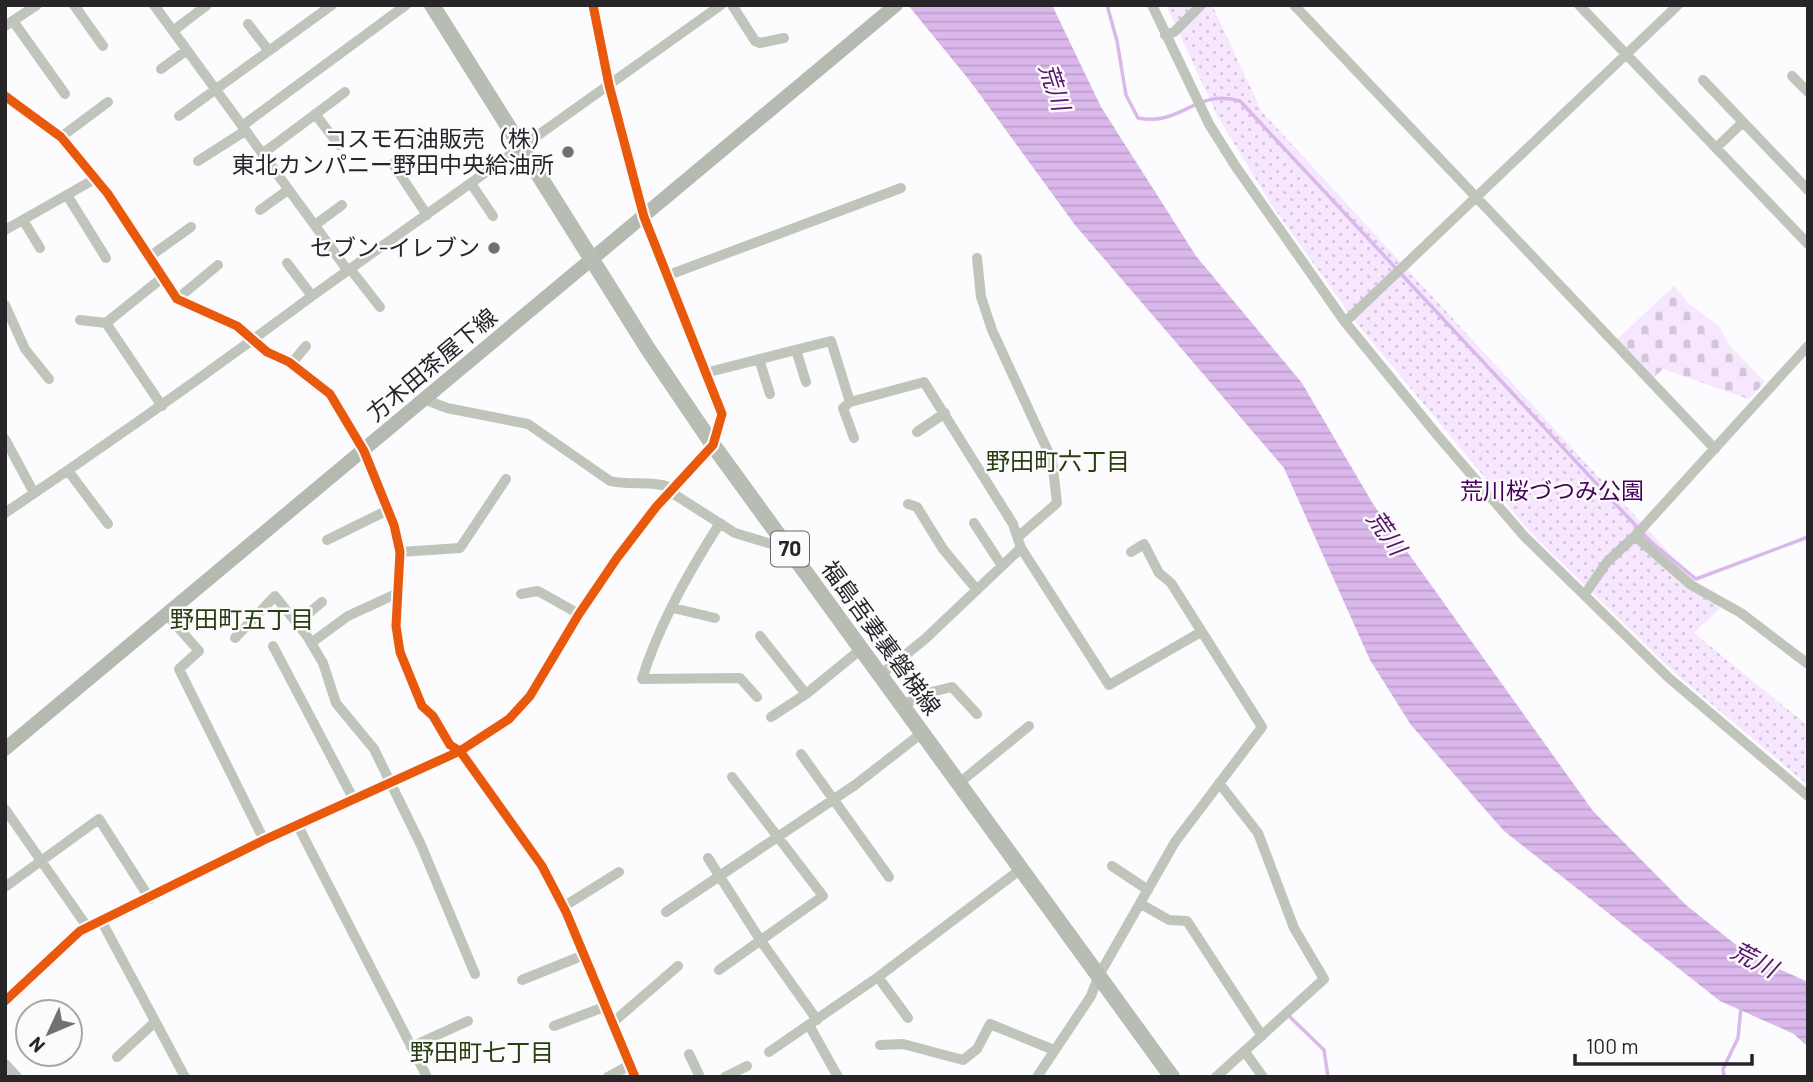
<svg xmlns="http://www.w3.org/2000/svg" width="1813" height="1082" font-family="Barlow,'Noto Sans JP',sans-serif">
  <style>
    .grass { fill: url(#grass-dots) }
    .cemetery { fill: url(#cemetery-stones) }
    .water { fill: url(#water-rules) }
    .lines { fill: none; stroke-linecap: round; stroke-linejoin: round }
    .stream { stroke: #dbb8eb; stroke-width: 3.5 }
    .street { stroke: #c0c5bc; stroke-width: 10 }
    .secondary { stroke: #b4baaf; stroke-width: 14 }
    .primary { stroke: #b7bdb2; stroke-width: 16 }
    .cycleway-casing { stroke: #fdfafe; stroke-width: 13 }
    .cycleway { stroke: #e8590c; stroke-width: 9 }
    .poi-dot { fill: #727073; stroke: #fdfafe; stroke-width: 2.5 }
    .labels { text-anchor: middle; stroke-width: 5; stroke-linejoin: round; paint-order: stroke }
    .shield { fill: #fdfafe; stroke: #676568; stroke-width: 2 }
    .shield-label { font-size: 21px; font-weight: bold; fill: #272528 }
    .poi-label { font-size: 23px; fill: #272528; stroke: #fdfafe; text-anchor: end }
    .street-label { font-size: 23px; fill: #272528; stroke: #fdfafe }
    .park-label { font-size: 23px; fill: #430059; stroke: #fdfafe }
    .water-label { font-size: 24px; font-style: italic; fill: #53166a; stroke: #fdfafe }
    .neighbourhood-label { font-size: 24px; fill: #263f0e; stroke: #fdfafe }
  </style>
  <defs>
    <pattern id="grass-dots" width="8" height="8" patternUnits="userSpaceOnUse" patternTransform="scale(1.75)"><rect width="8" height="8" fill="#f6e6fe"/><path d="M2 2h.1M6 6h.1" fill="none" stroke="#d3c5da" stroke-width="1.8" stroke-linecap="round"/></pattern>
    <pattern id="cemetery-stones" width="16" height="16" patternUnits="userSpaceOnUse" patternTransform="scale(1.75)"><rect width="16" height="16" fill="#f6e6fe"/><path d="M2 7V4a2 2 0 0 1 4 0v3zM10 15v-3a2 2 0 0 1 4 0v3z" fill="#d3c5da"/></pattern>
    <pattern id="water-rules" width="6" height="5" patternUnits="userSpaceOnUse" patternTransform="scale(1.75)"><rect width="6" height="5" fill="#dbb8eb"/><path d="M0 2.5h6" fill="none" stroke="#bc9eca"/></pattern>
  </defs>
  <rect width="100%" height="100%" fill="#fcfbfd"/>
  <path class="grass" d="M1166 5H1212L1262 112 1720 608 1694 633 1808 726V785L1677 675 1530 532 1354 320 1271 204 1218 117Z"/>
  <path class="cemetery" d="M1674 286 1689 304 1719 326 1729 345 1765 382 1749 399 1663 369 1653 378 1616 340Z"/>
  <path class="water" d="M908 5H1052L1101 107 1196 256 1302 383 1373 504 1593 811 1686 905 1750 956 1808 982V1047L1794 1034 1720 1001 1504 831 1411 725 1370 660 1284 468 1075 225 970 81Z"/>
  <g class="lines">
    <path class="stream" d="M1107 5 1117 41 1126 95 1138 118C1181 127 1195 88 1240 101L1650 541 1696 579 1808 537
      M1289 1016 1324 1050 1328 1077
      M1724 1077 1723 1069 1738 1038 1741 1006"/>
    <path class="street" d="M74 5 103 46
      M154 5 348 271
      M732 5 755 41 760 43 784 38
      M1152 5 1209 124 1236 167 1345 322 1438 436 1524 536 1669 678 1808 796
      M1294 5 1715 449
      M1579 5 1808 244
      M13 21 65 94
      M248 24 269 51
      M5 26 37 5
      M173 31 207 5
      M1165 35 1174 32 1201 5
      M161 69 187 50
      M1792 76 1808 92
      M1703 80 1808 190
      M5 96 61 137 108 194 177 299 237 326 267 352 289 362 330 394 364 451 394 525 400 552 396 626 400 652 422 706 433 716 450 745 460 751 542 866 566 912 635 1077
      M315 114 339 145
      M179 116 332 5
      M242 126 406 5
      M61 137 108 102
      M1716 148 1743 122
      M262 154 345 92
      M198 161 245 131
      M393 164 427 215
      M472 185 493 216
      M67 195 106 258
      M260 210 288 190
      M23 220 40 248
      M315 225 342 205
      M5 230 93 180
      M149 257 191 227
      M977 258 981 297 992 330 1052 460 1057 503 1018 537
      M287 263 312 296
      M351 270 380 307
      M666 276 901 188
      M177 299 218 265
      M5 305 25 349 49 379
      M80 320 106 323
      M1345 322 1678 5
      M796 350 806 382
      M759 359 770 394
      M291 364 306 346
      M705 373 831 341 850 402 924 382 1013 524 1021 548 1109 685 1201 632
      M426 400 447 408 528 424 610 481C630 486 652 480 672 488
      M850 402 843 408 854 438
      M162 406 106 323 162 278
      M917 432 945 413
      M5 439 34 493
      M69 472 108 524
      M669 491 735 533 788 549
      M908 504 917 507 943 549 977 590
      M5 513C109 443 211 371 312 296L721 5
      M720 523C689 571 659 624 642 679L740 678 757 697
      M974 523 1002 566
      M1635 536 1691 585 1741 613 1808 664
      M327 540 388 510
      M400 552 460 548 506 479
      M521 594 538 591 579 614
      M1585 594 1607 562 1635 536 1808 346
      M673 608 715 618
      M167 615 199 651 179 669 264 840
      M297 623 322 602
      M760 636 806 694
      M235 638 275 596 307 636 323 663 336 703 374 749 421 845 475 974
      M311 643 348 616 398 593
      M273 646 354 800
      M879 676 925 639 1021 548
      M901 706 927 693 952 687 977 714
      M771 717 806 694 860 650
      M801 754 889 877
      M958 784 1029 726
      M5 809 88 928
      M298 826 427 1077
      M708 858 761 941 817 1020
      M1112 866 1148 890
      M5 887 99 819 150 899
      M1141 904 1169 920 1187 921 1262 1036
      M563 907 619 872
      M666 912 855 785 922 733
      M102 922 185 1077
      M719 970 823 896 732 777
      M878 977 908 1018
      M522 980 584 955
      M5 1001 80 931 264 840 460 751 509 719 530 696 579 614 617 558 656 507 713 445 722 414 644 217 609 85 593 5
      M611 1024 678 966
      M809 1025 838 1077
      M554 1026 604 1007
      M880 1045 903 1044 963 1060 977 1049 990 1024 1054 1050
      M411 1047 468 1021
      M769 1052 878 977 1021 869
      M1245 1052 1263 1077
      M689 1054 700 1077
      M117 1057 155 1022
      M5 1064 17 1077
      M608 1077 630 1065
      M725 1077 747 1066
      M1037 1077 1091 996 1098 977 1175 842 1262 727 1171 583 1159 573 1144 544 1131 552
      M1216 1077 1324 979 1294 928 1258 833 1219 783"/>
    <path class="secondary" d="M5 749 896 5"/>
    <path class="primary" d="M432 5 648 349 713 445 1172 1077"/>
    <defs>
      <path id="cycleway" d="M5 96 61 137 108 194 177 299 237 326 267 352 289 362 330 394 364 451 394 525 400 552 396 626 400 652 422 706 433 716 450 745 460 751 542 866 566 912 635 1077
        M5 1001 80 931 264 840 460 751 509 719 530 696 579 614 617 558 656 507 713 445 722 414 644 217 609 85 593 5"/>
    </defs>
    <use href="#cycleway" class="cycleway-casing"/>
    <use href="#cycleway" class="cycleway"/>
  </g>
  <g class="poi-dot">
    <circle cx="568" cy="152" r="7"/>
    <circle cx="494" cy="248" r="7"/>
  </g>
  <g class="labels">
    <rect class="shield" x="771" y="531.5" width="38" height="35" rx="5"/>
    <g class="shield-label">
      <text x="790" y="556">70</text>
    </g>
    <g class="poi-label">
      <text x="554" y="147">コスモ石油販売（株）<tspan x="554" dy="26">東北カンパニー野田中央給油所</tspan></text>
      <text x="480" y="256">セブン-イレブン</text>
    </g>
    <g class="street-label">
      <text transform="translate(432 365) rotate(-40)" y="8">方木田茶屋下線</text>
      <text transform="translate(881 638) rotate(54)" y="8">福島吾妻裏磐梯線</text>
    </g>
    <g class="park-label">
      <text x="1552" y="499">荒川桜づつみ公園</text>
    </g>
    <g class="water-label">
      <text transform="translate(1054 87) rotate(72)" y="8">荒川</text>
      <text transform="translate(1386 533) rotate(55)" y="8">荒川</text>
      <text transform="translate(1754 960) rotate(27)" y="8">荒川</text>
    </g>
    <g class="neighbourhood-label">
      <text x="1058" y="470">野田町六丁目</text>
      <text x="242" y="628">野田町五丁目</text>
      <text x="482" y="1061">野田町七丁目</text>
    </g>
  </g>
  <rect width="1813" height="1082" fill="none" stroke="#272528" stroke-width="14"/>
  <g transform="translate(49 1033) rotate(226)"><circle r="33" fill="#fdfafe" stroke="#a7a5a8" stroke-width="2"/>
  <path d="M0-5L12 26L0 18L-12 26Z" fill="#727073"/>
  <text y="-10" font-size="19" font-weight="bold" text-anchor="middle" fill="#272528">N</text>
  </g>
  <path d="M1575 1054v10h177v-10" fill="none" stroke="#272528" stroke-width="3.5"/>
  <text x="1586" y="1054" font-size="21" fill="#272528" stroke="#fdfafe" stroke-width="5" paint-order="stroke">100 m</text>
</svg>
